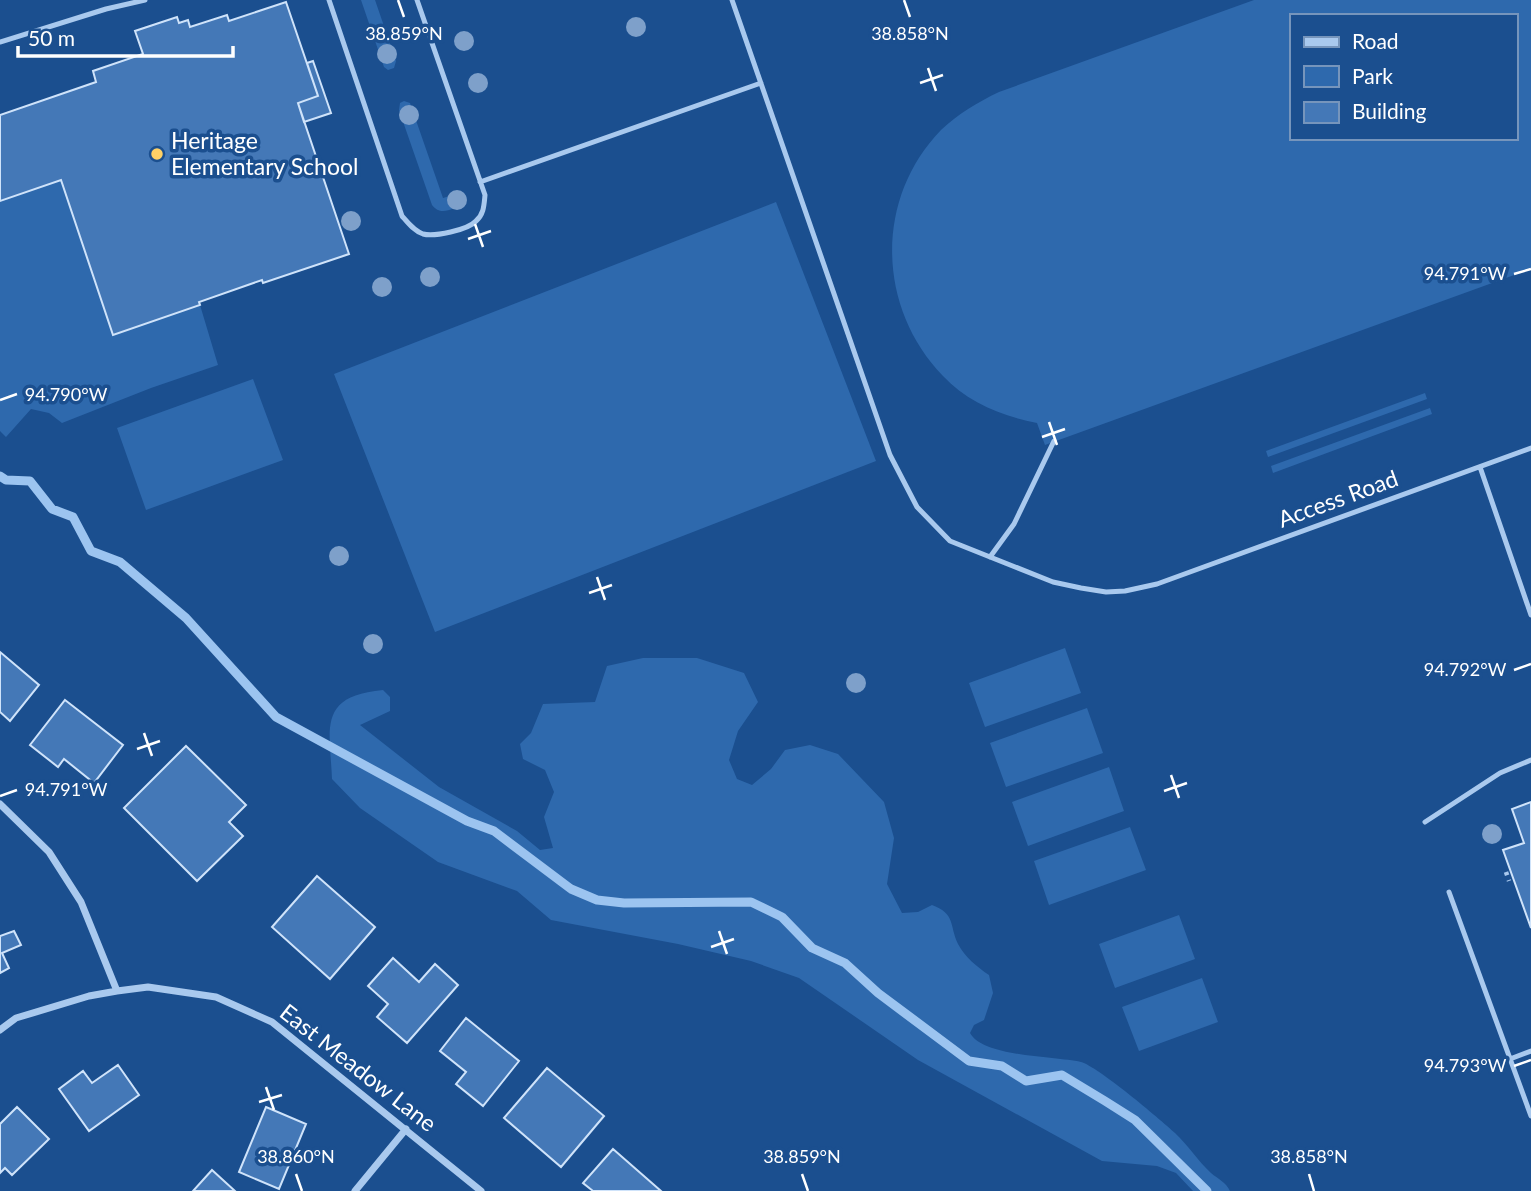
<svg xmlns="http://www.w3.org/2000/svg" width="1531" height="1191" font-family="Lato,sans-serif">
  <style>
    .green { fill: #2e69ad; fill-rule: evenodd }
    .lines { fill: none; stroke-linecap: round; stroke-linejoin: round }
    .stream { stroke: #9cc4f0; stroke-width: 9 }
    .building { fill: #4478b7; stroke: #cfe3fa; stroke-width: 2 }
    .path { stroke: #a9c9ee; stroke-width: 4.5; stroke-dasharray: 3.5 5; stroke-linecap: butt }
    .lane { stroke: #a9c9ee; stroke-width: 5 }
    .street { stroke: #a9c9ee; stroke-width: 7 }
    .tree { fill: #7ea0ca }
    .ticks { fill: none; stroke: #fff; stroke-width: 2.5 }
    .poi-dot { fill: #ffd166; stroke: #1b4f8f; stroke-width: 2.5 }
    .labels { text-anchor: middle; stroke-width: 7; stroke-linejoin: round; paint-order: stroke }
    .poi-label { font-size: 23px; fill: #fff; stroke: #1b4f8f; text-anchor: start }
    .street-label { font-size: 23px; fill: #fff; stroke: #1b4f8f }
    .ticks-label { font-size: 18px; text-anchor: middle; fill: #fff; stroke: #1b4f8f; stroke-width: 7; stroke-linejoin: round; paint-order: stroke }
  </style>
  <rect width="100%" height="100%" fill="#1b4f8f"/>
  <path class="green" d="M361 0H375L396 61 394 68 388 70 384 67Z
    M1254 0H1531V269L1045 445 1037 423C1002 416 967 402 943 376 877 308 874 199 941 130 958 114 978 102 999 92ZM1291 16H1515V138H1291Z
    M404 101 410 103 443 198 463 192 467 198 464 204C453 208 441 217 432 205L399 110 400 103Z
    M61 180 113 334 200 305 218 365 151 388 62 423 49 413 31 409 6 437 0 431V201Z
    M776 202 876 461 435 632 334 374Z
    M253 379 283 460 146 510 117 428Z
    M1425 393 1427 399 1268 457 1266 451Z
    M1430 408 1432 414 1273 473 1271 466Z
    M1065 648 1081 693 985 727 969 683Z
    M643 658H697L744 673 758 702 738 731 729 760 737 779 752 785 771 769 785 750 810 745 838 754 884 802 894 838 887 884 902 913 918 912 932 905C956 914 949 925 958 944 965 957 977 967 989 975L993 993 984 1020 974 1025 970 1033C983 1057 1054 1056 1081 1062 1097 1066 1160 1119 1175 1133 1188 1145 1198 1161 1211 1173 1218 1179 1226 1182 1230 1191H1193L1176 1173 1157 1166 1102 1161 918 1060 799 978 751 961 678 944 551 920 517 891 438 862 360 808 332 779C330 729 317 696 383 690L390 697V711L360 725 439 787 517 831 540 850 553 848 544 817 554 792 545 770 523 759 520 744 531 733 543 704 595 702 607 666Z
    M1087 708 1103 753 1006 787 990 743Z
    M1109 767 1124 811 1028 846 1012 802Z
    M1130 827 1146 870 1049 905 1034 861Z
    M1179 915 1195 959 1115 988 1099 944Z
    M1202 978 1218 1022 1139 1051 1122 1007Z"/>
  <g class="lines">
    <path class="stream" d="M0 476 6 480 30 481 52 509 73 517 91 551 120 562 186 618 276 717 467 821 494 831 571 889 597 900 624 903 751 902 782 917 812 948 845 963 878 993 969 1061 1002 1066 1026 1081 1062 1075 1105 1101 1135 1120 1207 1191"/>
  </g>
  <path class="building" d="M286 2 318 96 298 103 349 254 263 283 262 280 199 302 200 305 113 335 61 180 0 201V115L96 82 93 71 143 54 135 31 177 17 179 23 188 20 190 27 227 15 229 21Z
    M313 61 331 113 304 122 298 103 318 96 307 63Z
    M0 652 39 685 10 721 0 712Z
    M65 700 123 745 94 783 64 759 58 767 30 745Z
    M186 746 246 805 229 822 243 836 197 881 124 808Z
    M1531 802V928L1503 850 1524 843 1512 809Z
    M317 876 375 927 330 979 272 927Z
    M14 931 21 945 2 953 9 968 0 973V936Z
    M393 958 419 982 435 964 458 985 407 1043 377 1017 388 1004 368 986Z
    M466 1018 519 1061 483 1106 456 1084 466 1072 440 1051Z
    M118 1065 139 1095 89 1131 59 1089 83 1071 92 1083Z
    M547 1068 604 1116 561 1167 504 1118Z
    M17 1107 49 1139 12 1175 5 1168 0 1173V1124Z
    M266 1107 306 1124 279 1189 239 1172Z
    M613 1149 661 1191H593L583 1183Z
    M212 1170 235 1191H193Z"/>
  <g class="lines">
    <path class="path" d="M1506 872 1509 881"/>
    <path class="lane" d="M329 0 402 216C408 223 414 231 423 234 434 237 468 230 476 221 484 214 484 205 485 195L417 0
      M732 0 890 455 917 507 950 541 1053 582 1081 588 1106 592 1125 591 1157 584 1531 448
      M0 42 106 9 145 0
      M480 182 761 83
      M1480 467 1531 615
      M990 557 1014 524 1054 441
      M1425 822 1500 773 1531 760
      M1449 892 1531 1116
      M1510 1059 1531 1051"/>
    <path class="street" d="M0 804 49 852 81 902 117 991
      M0 1030 16 1018 89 996 117 991 148 987 216 997 272 1022 481 1191
      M355 1191 406 1129"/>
  </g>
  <g class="tree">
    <circle cx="636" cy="27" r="10"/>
    <circle cx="464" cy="41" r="10"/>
    <circle cx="387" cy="54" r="10"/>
    <circle cx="478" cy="83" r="10"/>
    <circle cx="409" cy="115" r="10"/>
    <circle cx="457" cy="200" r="10"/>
    <circle cx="351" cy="221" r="10"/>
    <circle cx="430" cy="277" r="10"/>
    <circle cx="382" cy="287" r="10"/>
    <circle cx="339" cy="556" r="10"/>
    <circle cx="373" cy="644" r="10"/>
    <circle cx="856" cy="683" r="10"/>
    <circle cx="1492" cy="834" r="10"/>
  </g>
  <path class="ticks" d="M398 0 404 17M904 0 910 17M928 68 936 91M920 83 943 75M475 224 483 247M468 239 491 231M1514 274 1531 269M0 400 17 394M1049 422 1057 445M1042 437 1065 429M597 577 605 600M589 593 612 585M1514 670 1531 664M144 733 152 756M137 749 160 741M1171 775 1179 798M1164 791 1187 783M0 796 17 790M719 931 727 954M711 947 734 939M1514 1066 1531 1060M266 1087 274 1110M259 1102 282 1095M296 1174 302 1191M802 1174 808 1191M1309 1174 1314 1191"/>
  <circle class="poi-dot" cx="157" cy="154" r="7"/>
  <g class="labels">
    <g class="poi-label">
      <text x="171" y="149">Heritage<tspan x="171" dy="26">Elementary School</tspan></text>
    </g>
    <g class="street-label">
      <text transform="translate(1338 499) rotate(-20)" y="8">Access Road</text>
      <text transform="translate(358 1068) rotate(38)" y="8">East Meadow Lane</text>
    </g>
  </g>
  <g class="ticks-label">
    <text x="404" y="40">38.859°N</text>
    <text x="910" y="40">38.858°N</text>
    <text x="1465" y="280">94.791°W</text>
    <text x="66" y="401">94.790°W</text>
    <text x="1465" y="676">94.792°W</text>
    <text x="66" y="796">94.791°W</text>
    <text x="1465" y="1072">94.793°W</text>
    <text x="296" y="1163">38.860°N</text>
    <text x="802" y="1163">38.859°N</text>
    <text x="1309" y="1163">38.858°N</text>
  </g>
  <rect x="1290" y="14" width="228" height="126" fill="#1b4f8f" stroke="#7695bc" stroke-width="2"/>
  <rect x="1304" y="37" width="35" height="10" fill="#a9c9ee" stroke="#7695bc" stroke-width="2"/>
  <text x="1352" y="49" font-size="21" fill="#ffffff">Road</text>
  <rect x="1304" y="66" width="35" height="21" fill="#2e69ad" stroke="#7695bc" stroke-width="2"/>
  <text x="1352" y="84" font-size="21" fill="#ffffff">Park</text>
  <rect x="1304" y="102" width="35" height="21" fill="#4478b7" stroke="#7695bc" stroke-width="2"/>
  <text x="1352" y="119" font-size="21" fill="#ffffff">Building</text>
  <path d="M18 46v10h215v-10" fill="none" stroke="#ffffff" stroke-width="3.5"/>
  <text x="28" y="46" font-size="21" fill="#ffffff" stroke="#1b4f8f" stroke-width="5" paint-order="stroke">50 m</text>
</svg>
